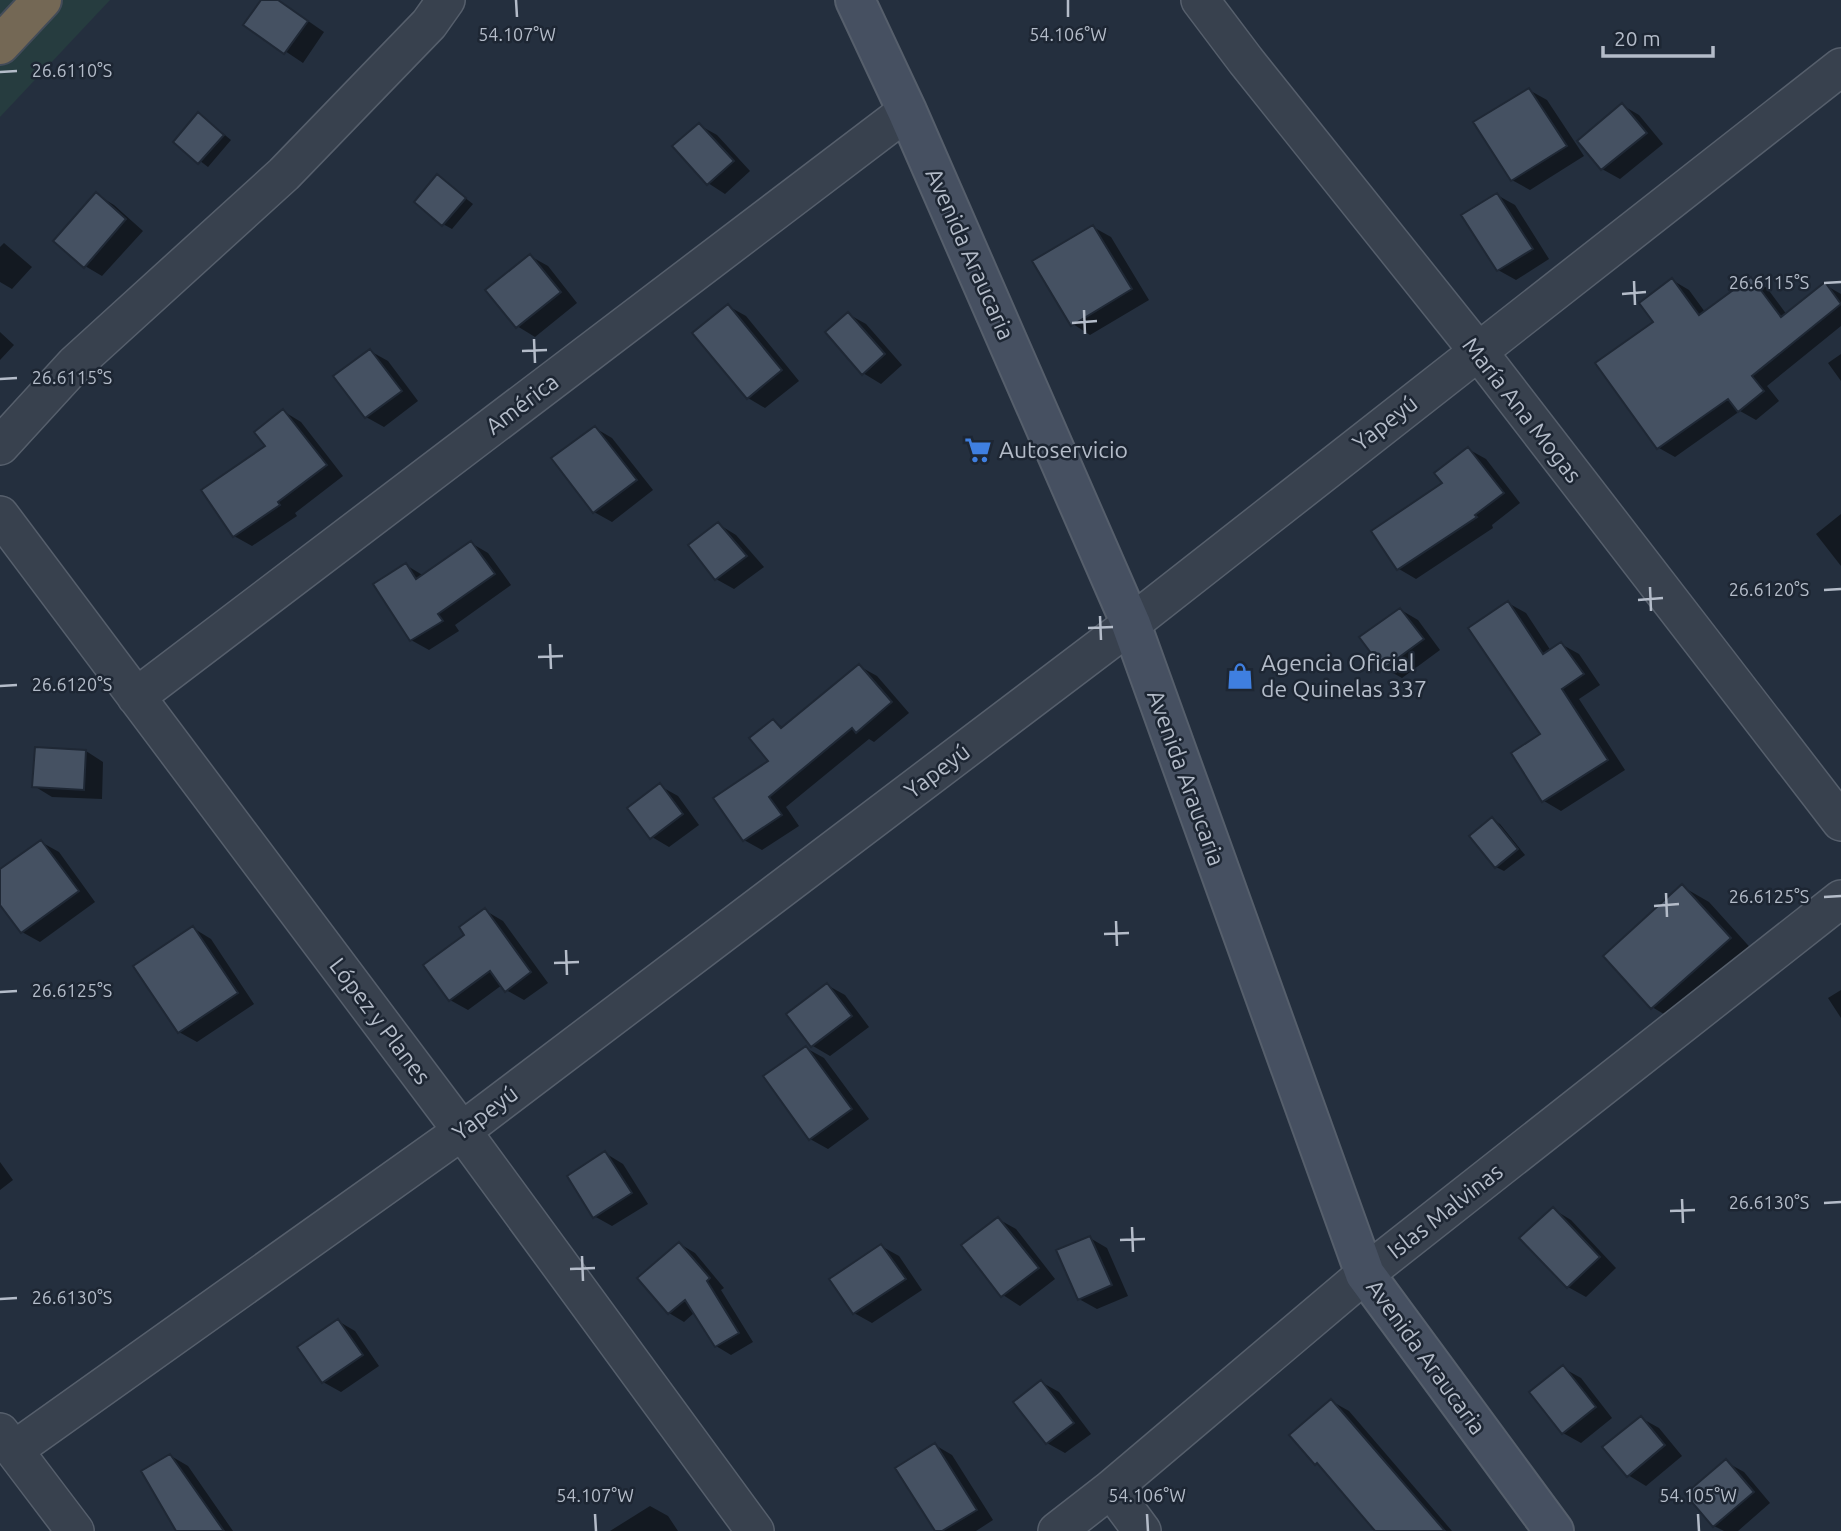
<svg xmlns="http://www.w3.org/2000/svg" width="1841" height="1531" font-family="Ubuntu,sans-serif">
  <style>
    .green { fill: #263c3f }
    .shadow { fill: #0007 }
    .building { fill: #455162; stroke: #1f2835; stroke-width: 2 }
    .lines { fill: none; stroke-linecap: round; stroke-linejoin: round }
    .street-casing { stroke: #565f6c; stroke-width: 40 }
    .secondary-casing { stroke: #565f6c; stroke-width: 42 }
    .highway-casing { stroke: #434c59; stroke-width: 42 }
    .street { stroke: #38414e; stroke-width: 37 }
    .secondary { stroke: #465061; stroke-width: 38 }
    .highway { stroke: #746855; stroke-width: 38 }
    .ticks { fill: none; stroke: #b4bcc9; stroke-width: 2.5 }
    .labels { text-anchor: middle; stroke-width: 5; stroke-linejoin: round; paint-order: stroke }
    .street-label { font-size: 23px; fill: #b4bcc9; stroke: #1d2633 }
    .poi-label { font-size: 23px; fill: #b4bcc9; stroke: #1d2633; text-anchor: start }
    .ticks-label { font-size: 18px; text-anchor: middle; fill: #b4bcc9; stroke: #1d2633; stroke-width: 5; stroke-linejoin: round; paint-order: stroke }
  </style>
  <rect width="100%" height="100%" fill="#242f3e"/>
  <path class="green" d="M0 0H110L0 117Z"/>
  <path class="shadow" d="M263 0H278L324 32 303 63 246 25Z
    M1529 90 1547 100 1584 156 1530 190 1512 180Z
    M1622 105 1639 115 1663 144 1620 179 1602 169 1579 141Z
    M199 114 231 140 208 167 175 142Z
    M699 125 717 135 750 171 725 194 708 183Z
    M437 176 473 204 452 229 443 224Z
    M96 194 114 205 143 231 102 276 85 266Z
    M1497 195 1515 205 1549 259 1516 280 1498 270Z
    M1093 227 1111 237 1149 300 1090 335 1073 324Z
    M4 243 32 267 12 289 0 282V247Z
    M530 256 548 266 577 303 535 337 517 326Z
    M1751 279 1767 288 1787 315 1825 285 1841 294V326L1767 386 1779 401 1756 420 1740 411 1675 457 1659 448 1656 322 1672 280 1689 290 1705 312Z
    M728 306 746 316 799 381 765 408 748 398Z
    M848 314 866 324 902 365 881 384 863 373Z
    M0 332 14 345 0 360Z
    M370 351 388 361 418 401 384 427 366 417Z
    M1841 354V381L1828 363Z
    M283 411 301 422 343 476 295 513 297 516 252 546 234 536 267 446Z
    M595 428 612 438 653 490 612 522 594 512Z
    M1468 449 1486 459 1520 503 1492 525 1493 528 1416 579 1399 569 1444 484Z
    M1841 514V566L1816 534Z
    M718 524 736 535 764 567 734 589 716 579Z
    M471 543 488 553 511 585 455 625 459 631 429 650 411 640 406 565 424 576Z
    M1508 603 1526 613 1551 651 1561 644 1579 654 1600 685 1579 699 1625 770 1561 811 1544 801 1543 734Z
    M1401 610 1418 620 1440 650 1402 678 1384 668Z
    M859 666 877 676 909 713 874 742 869 739 786 807 799 826 762 850 744 840 771 761 773 721 784 728Z
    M86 751 103 762 102 799 52 797 34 786Z
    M660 786 678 796 699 825 669 847 652 837Z
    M1492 819 1500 824 1525 855 1504 871 1496 867Z
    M41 842 59 852 95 902 40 942 22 932 0 902V871Z
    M1683 887 1709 902 1756 954 1679 1023 1652 1007Z
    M486 911 503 921 548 983 524 1000 506 990 502 985 468 1010 450 1000 467 935Z
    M193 928 211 939 254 1004 197 1042 179 1032Z
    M827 985 845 995 869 1027 830 1056 813 1046 788 1014Z
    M1841 990V1018L1828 998Z
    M806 1048 824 1058 869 1119 828 1149 810 1139Z
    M605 1153 623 1164 648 1204 612 1226 594 1216Z
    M0 1162 13 1180 0 1190Z
    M1553 1209 1571 1220 1616 1268 1586 1297 1568 1287Z
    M998 1219 1016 1229 1055 1279 1020 1306 1003 1295Z
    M1090 1238 1107 1248 1128 1296 1097 1309 1079 1299Z
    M680 1244 695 1253 724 1288 721 1290 753 1342 731 1355 716 1346 695 1312 684 1322 669 1313Z
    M881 1246 899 1256 922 1290 872 1323 854 1313Z
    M338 1321 355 1331 379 1366 341 1392 323 1382Z
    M1563 1368 1581 1378 1612 1418 1581 1443 1563 1433Z
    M1041 1382 1059 1392 1091 1434 1065 1453 1047 1443Z
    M1331 1401 1349 1411 1452 1531H1378L1322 1467 1316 1464Z
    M1641 1418 1659 1428 1682 1456 1646 1486 1628 1475Z
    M935 1445 952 1455 993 1520 976 1531H937Z
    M171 1456 188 1466 233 1531H177L172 1524Z
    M1726 1462 1744 1472 1770 1503 1738 1531H1724L1714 1526Z
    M650 1506 668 1516 678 1531H610Z"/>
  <path class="building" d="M261 0H278L308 21 284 54 243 25Z
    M1529 88 1567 146 1511 181 1473 122Z
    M1622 103 1647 133 1601 170 1577 141Z
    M198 112 224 135 198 164 173 142Z
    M699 123 734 161 707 185 672 146Z
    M437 174 466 198 442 226 414 202Z
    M96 192 126 219 84 268 53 241Z
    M1497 193 1533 249 1497 271 1461 215Z
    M1093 225 1132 289 1071 326 1032 261Z
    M530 254 561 292 516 328 485 290Z
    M1751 277 1781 317 1825 282 1841 304 1752 376 1764 391 1738 412 1728 399 1657 449 1595 363 1653 322 1639 303 1672 278 1699 315Z
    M728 304 782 370 747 399 692 333Z
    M848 312 885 354 862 375 825 332Z
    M370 349 402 391 365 418 333 376Z
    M283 409 327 465 278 502 280 505 233 537 201 490 265 446 254 432Z
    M595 426 637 480 593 513 551 458Z
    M1468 447 1504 493 1475 515 1477 517 1397 570 1371 531 1442 483 1434 473Z
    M718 522 747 556 715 580 688 545Z
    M471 541 495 574 438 614 443 621 410 641 373 584 406 563 416 579Z
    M1508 601 1543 654 1561 642 1584 674 1562 689 1608 760 1542 802 1511 753 1540 734 1468 628Z
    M1400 608 1424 639 1383 669 1359 637Z
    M859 664 892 702 856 733 852 728 769 797 782 815 743 841 713 798 768 761 749 738 773 719 781 728Z
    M35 747 86 750 84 790 32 787Z
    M660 783 683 814 650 839 627 808Z
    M1492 817 1518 849 1495 868 1469 836Z
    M41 840 79 891 21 933 0 905V869Z
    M1682 884 1731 938 1651 1009 1603 956Z
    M485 908 531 972 505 992 490 971 449 1001 423 965 464 935 459 927Z
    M193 926 238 993 178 1033 133 966Z
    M827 983 852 1016 811 1047 786 1014Z
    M806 1046 852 1109 809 1140 763 1076Z
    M605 1151 632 1193 593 1218 567 1176Z
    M1553 1207 1600 1257 1567 1288 1519 1238Z
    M998 1217 1039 1268 1001 1297 961 1245Z
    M1090 1236 1112 1285 1078 1300 1056 1250Z
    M679 1242 710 1278 707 1281 739 1333 715 1347 685 1300 668 1314 637 1278Z
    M881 1244 906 1279 853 1314 829 1279Z
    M338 1319 363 1355 322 1383 297 1347Z
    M1563 1365 1596 1407 1562 1434 1529 1392Z
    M1041 1380 1074 1423 1046 1444 1013 1402Z
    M1331 1399 1445 1531H1375L1317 1463 1315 1465 1289 1435Z
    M1641 1416 1665 1445 1627 1477 1602 1447Z
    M935 1443 977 1510 942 1531H935L895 1468Z
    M170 1454 224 1531H176L141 1471Z
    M1726 1459 1754 1492 1713 1527 1685 1494Z"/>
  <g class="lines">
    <defs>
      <path id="street" d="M1200 0 1246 61 1477 350 1841 822
        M0 446 75 364 284 174 429 24 446 0
        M0 515 462 1131 755 1531
        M136 697 907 111
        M0 1432 75 1531
        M14 1450 462 1131 1131 624 1841 67
        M1111 1489 1142 1531
        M1057 1531 1111 1489 1365 1274 1841 899"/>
      <path id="secondary" d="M855 0 907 111 1131 624 1365 1274 1554 1531"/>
      <path id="highway" d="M0 45 42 0"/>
    </defs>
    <use href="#street" class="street-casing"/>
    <use href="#secondary" class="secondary-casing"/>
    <use href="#highway" class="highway-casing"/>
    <use href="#street" class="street"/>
    <use href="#secondary" class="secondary"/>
    <use href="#highway" class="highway"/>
  </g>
  <path class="ticks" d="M516 0 517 17M1068 0V17M0 72 17 71M1634 281 1635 305M1824 283 1841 282M1622 294 1646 292M1084 310 1085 334M1072 323 1097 321M534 339 535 363M522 351 547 350M0 379 17 378M1650 587 1651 611M1824 590 1841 589M1638 600 1663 598M1100 616 1101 640M1088 628 1113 627M550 644 551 669M538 657 563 656M0 686 17 685M1666 893 1667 917M1824 897 1841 896M1654 906 1679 904M1116 921 1117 946M1104 934 1129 933M566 950 567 975M554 963 579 962M0 992 17 991M1682 1199 1683 1223M1824 1203 1841 1202M1670 1211 1695 1210M1132 1227 1133 1252M1120 1240 1145 1239M582 1256 583 1281M570 1269 595 1268M0 1299 17 1298M595 1514 596 1531M1147 1514 1148 1531M1698 1514 1699 1531"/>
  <defs>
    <symbol id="supermarket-bare" viewBox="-9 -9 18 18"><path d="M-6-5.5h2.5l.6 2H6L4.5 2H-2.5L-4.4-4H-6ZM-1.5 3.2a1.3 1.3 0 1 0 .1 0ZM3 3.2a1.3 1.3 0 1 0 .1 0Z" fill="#3f7fe0" stroke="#1d2633" stroke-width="2.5" paint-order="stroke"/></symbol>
    <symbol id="shop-bare" viewBox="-9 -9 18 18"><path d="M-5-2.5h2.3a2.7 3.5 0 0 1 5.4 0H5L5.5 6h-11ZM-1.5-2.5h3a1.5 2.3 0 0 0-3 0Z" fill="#3f7fe0" stroke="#1d2633" stroke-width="2.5" paint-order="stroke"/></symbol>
  </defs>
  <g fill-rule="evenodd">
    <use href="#supermarket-bare" x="959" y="431" width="38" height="38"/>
    <use href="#shop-bare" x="1221" y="657" width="38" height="38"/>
  </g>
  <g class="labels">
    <g class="street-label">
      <text transform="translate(970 254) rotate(66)" y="8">Avenida Araucaria</text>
      <text transform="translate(522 404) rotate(-37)" y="8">América</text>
      <text transform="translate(1522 410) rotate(52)" y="8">María Ana Mogas</text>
      <text transform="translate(1385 423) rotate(-38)" y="8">Yapeyú</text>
      <text transform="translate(937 771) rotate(-37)" y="8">Yapeyú</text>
      <text transform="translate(1186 778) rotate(70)" y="8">Avenida Araucaria</text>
      <text transform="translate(380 1021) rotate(53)" y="8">López y Planes</text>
      <text transform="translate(485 1113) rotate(-37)" y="8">Yapeyú</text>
      <text transform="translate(1445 1211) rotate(-38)" y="8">Islas Malvinas</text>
      <text transform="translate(1426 1357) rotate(54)" y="8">Avenida Araucaria</text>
    </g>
    <g class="poi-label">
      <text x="999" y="458">Autoservicio</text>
      <text x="1261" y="671">Agencia Oficial<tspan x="1261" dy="26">de Quinelas 337</tspan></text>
    </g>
  </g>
  <g class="ticks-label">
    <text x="517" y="41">54.107°W</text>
    <text x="1068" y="41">54.106°W</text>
    <text x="72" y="77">26.6110°S</text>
    <text x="1769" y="289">26.6115°S</text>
    <text x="72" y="384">26.6115°S</text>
    <text x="1769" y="596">26.6120°S</text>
    <text x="72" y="691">26.6120°S</text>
    <text x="1769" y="903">26.6125°S</text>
    <text x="72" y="997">26.6125°S</text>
    <text x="1769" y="1209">26.6130°S</text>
    <text x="72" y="1304">26.6130°S</text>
    <text x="595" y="1502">54.107°W</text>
    <text x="1147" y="1502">54.106°W</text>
    <text x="1698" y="1502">54.105°W</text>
  </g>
  <path d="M1603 46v10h110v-10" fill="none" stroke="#b4bcc9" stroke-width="3.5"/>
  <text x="1614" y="46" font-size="21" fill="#b4bcc9" stroke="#1d2633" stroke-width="5" paint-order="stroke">20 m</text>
</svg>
